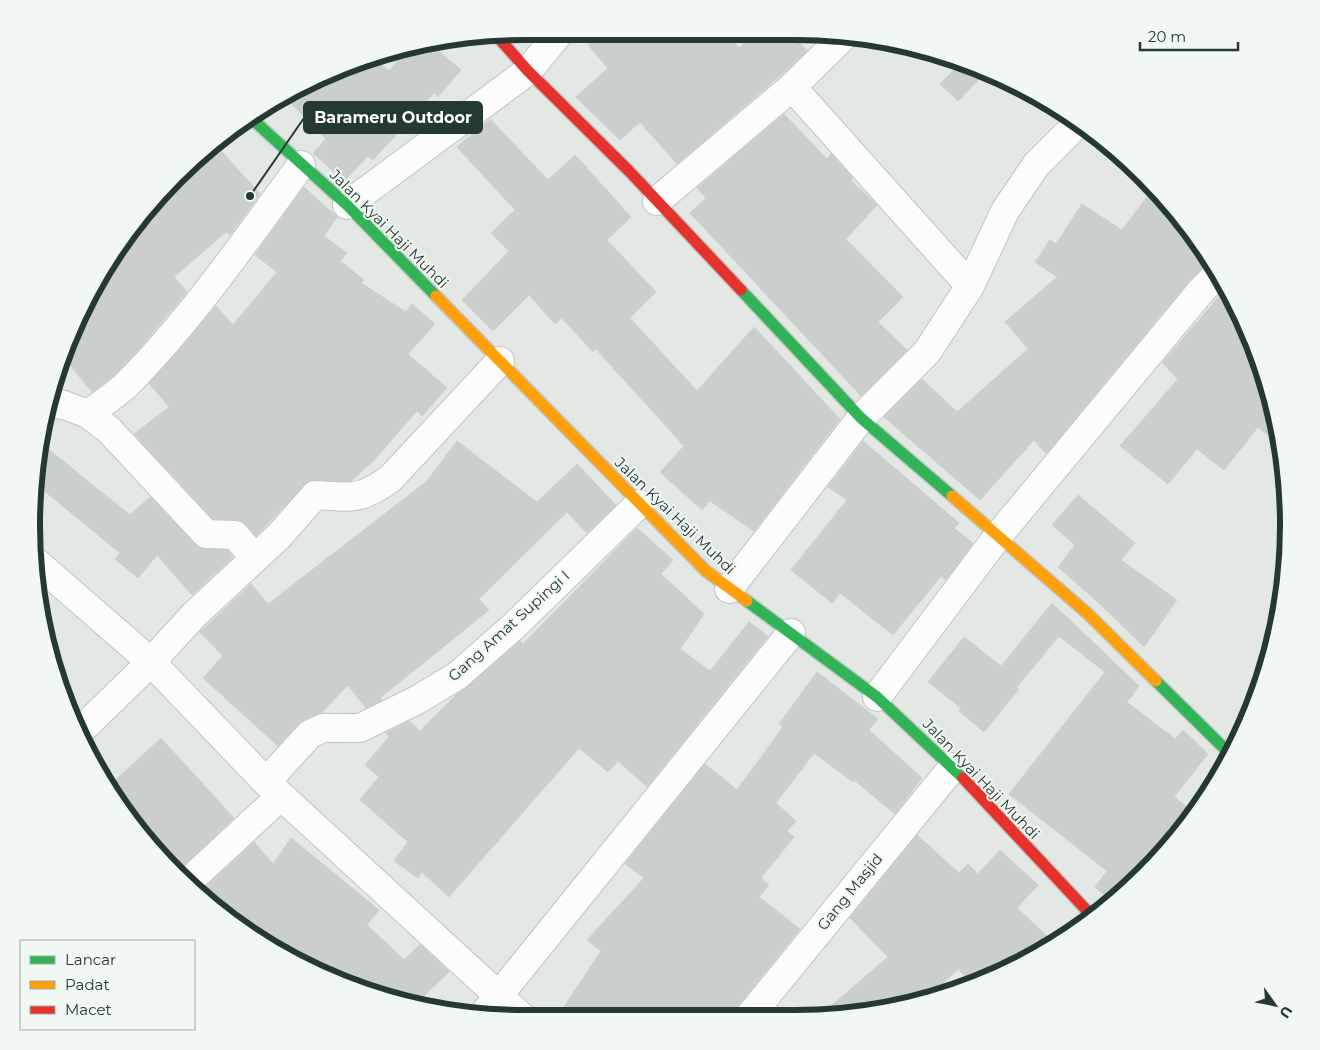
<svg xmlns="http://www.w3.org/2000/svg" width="1320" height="1050" font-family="Montserrat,sans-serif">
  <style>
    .building { fill: #cacfcd; stroke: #ccd1ce }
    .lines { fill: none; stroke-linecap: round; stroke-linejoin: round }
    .lane-casing { stroke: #c0c5c2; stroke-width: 21 }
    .street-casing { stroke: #c0c5c2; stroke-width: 30 }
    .fast-casing { stroke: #c0c6c2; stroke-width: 14 }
    .slow-casing { stroke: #c0c6c2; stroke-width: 14 }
    .jam-casing { stroke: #c0c6c2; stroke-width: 14 }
    .lane { stroke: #fbfcfb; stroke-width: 19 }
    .street { stroke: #fbfcfb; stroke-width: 28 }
    .fast { stroke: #30b455; stroke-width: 11 }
    .slow { stroke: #ff9f0a; stroke-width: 11 }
    .jam { stroke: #e5322d; stroke-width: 11 }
    .labels { text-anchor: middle; stroke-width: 4; stroke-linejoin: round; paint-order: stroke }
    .street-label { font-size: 15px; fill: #233931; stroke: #f1f7f3 }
    .rim { fill: none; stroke: #233931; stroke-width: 6 }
    .leader { fill: none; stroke: #233931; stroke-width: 2 }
    .callout-dot { fill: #233931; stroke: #f1f7f3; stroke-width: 2 }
    .callout { fill: #233931; stroke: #233931; stroke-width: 2 }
    .callout-label { font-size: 16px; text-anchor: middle; font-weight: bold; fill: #fff }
  </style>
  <rect width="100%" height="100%" fill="#e3e8e5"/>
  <path class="building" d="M602 32H725L739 48 756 32H790L807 51 781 75 677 164 640 122 620 140 576 97 608 68 588 45Z
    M430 44 461 70 438 97 434 93 373 160 368 156 344 181 313 153 326 139 283 95 374 58 389 71 409 46Z
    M963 61 986 72 958 101 940 84Z
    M784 114 827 159 831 154 853 178 851 180 877 205 846 239 903 297 878 322 907 350 861 396 690 213 706 198 697 188Z
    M490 119 548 180 575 155 631 217 607 240 656 292 630 318 697 391 754 327 840 419 754 531 710 501 702 510 660 472 684 446 596 349 593 352 562 318 555 324 529 295 493 331 462 300 509 251 491 233 515 210 457 147Z
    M216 145 260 194 230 235 226 232 174 277 187 292 138 350 114 375 92 392 64 358 98 278 176 176Z
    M304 187 337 217 324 236 347 253 340 261 364 280 361 283 406 312 412 304 435 324 408 354 447 388 422 416 417 411 374 460 351 481H309L256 536 241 521 213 519 134 434 169 407 149 383 216 306 233 325 277 272 255 255Z
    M1150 193 1185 222 1211 260 1189 281 1046 454 1034 440 980 500 884 417 922 379 957 412 1028 349 1005 322 1057 277 1035 262 1050 240 1056 244 1082 204 1122 230Z
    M1227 287 1263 367 1281 446 1258 427 1224 470 1197 449 1168 484 1120 446 1178 379 1162 363Z
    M457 441 537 502 577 464 616 505 587 533 567 512 479 599 489 610 380 698 382 700 366 708 348 685 322 712 299 723 278 746 203 678 223 656 200 632 251 584 268 604 427 481Z
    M863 441 959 523 954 528 973 543 946 580 941 576 893 635 840 593 832 603 791 570 847 500 828 487Z
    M42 444 130 515 150 497 199 548 228 550 233 557 192 595 157 555 138 578 115 559 120 553 37 485Z
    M1078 495 1135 543 1121 560 1177 600 1144 647 1098 602 1058 567 1075 545 1052 525Z
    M637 528 673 560 661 574 704 614 680 649 710 671 749 622 768 636 647 787 618 761 608 772 579 748 449 897 422 872 418 878 394 861 408 842 360 800 379 777 365 765 389 737 386 733 409 721 420 731 457 694 520 641 523 644Z
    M1052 603 1139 686 1127 702 1175 739 1183 730 1208 754 1174 797 1195 813 1187 826 1113 902 1095 887 1107 871 1009 794 1105 672 1059 636 1017 687 1019 689 984 732 959 711 961 708 928 682 964 637 1001 666Z
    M817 672 878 719 869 730 922 778 895 814 854 780 853 782 814 753 776 803 796 821 787 831 794 837 761 878 769 885 759 897 800 929 736 1008 733 1018 556 1019 601 951 587 940 644 878 625 864 705 764 737 790 783 727 779 724Z
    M161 738 234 818 177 872 154 850 108 787Z
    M917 835 959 873 968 864 978 874 1000 850 1038 885 1017 908 1047 936 1021 962 974 984 958 969 928 998 828 1018H817L888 957 850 918Z
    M291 838 379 910 367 925 404 960 420 944 449 972 414 1005 336 981 225 917 199 893 254 842 273 864Z"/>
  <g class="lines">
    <defs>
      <path id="lane" d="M759 1004 776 1018"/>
      <path id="street" d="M792 87 970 286
        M657 201 792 87 844 36
        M347 205 528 71 561 31
        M47 403 64 405 88 414 109 430 206 534 235 535 255 558
        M88 414C100 405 114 396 125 386 191 320 246 240 301 165
        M36 562 151 662 266 782 524 1019
        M729 589 861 418 927 352 970 286 1005 211 1036 165 1078 123
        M877 697 998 536 1201 291 1219 273
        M80 731 151 662 194 615 279 536 315 495C352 497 359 501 390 479L500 361
        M266 782 310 734 323 728H360L417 700 457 676 515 625 639 504
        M188 882 281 796
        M483 1015 791 633
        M748 1018 953 767"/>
      <path id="fast" d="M251 118 347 205 436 296
        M741 290 861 418 952 496
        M747 601 877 697 963 778
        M1156 681 1231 755"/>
      <path id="slow" d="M436 296 706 571 747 601
        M952 496 1087 613 1156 681"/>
      <path id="jam" d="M496 35 528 71 629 171 741 290
        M963 778 1092 916"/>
    </defs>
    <use href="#lane" class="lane-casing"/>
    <use href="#street" class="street-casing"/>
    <use href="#fast" class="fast-casing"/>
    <use href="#slow" class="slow-casing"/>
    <use href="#jam" class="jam-casing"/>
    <use href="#lane" class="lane"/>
    <use href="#street" class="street"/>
    <use href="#fast" class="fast"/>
    <use href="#slow" class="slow"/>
    <use href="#jam" class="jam"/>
  </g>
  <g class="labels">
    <g class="street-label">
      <text transform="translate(389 229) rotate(45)" y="5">Jalan Kyai Haji Muhdi</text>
      <text transform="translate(675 516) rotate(44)" y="5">Jalan Kyai Haji Muhdi</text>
      <text transform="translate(509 626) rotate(-42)" y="5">Gang Amat Supingi I</text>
      <text transform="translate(981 779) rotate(46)" y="5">Jalan Kyai Haji Muhdi</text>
      <text transform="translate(850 892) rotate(-51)" y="5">Gang Masjid</text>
    </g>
  </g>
  <path d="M0 0H1320V1050H0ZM525 40H795A485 485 0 0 1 1280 525V525A485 485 0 0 1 795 1010H525A485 485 0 0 1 40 525V525A485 485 0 0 1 525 40Z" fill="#f1f7f3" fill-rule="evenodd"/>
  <path class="rim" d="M525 40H795A485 485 0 0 1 1280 525V525A485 485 0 0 1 795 1010H525A485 485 0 0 1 40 525V525A485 485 0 0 1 525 40Z"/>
  <path class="leader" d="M250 196L304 118"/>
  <circle class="callout-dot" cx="250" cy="196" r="5"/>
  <rect class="callout" x="304" y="102" width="178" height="31" rx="5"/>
  <g class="callout-label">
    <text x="393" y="123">Barameru Outdoor</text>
  </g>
  <rect x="20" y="940" width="175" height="90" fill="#f1f7f3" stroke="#9faba5"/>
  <rect x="30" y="956" width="25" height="8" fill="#30b455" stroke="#9faba5"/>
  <text x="65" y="965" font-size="15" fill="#233931">Lancar</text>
  <rect x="30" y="981" width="25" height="8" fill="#ff9f0a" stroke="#9faba5"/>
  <text x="65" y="990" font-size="15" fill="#233931">Padat</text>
  <rect x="30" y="1006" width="25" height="8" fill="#e5322d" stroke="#9faba5"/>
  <text x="65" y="1015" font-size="15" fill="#233931">Macet</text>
  <g transform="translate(1275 1005) rotate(123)" stroke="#f1f7f3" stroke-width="4" paint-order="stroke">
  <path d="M0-4L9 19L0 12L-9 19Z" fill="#233931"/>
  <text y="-8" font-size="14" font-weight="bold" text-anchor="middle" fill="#233931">U</text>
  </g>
  <path d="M1140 42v8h98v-8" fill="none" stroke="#233931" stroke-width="2.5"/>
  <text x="1148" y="42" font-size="15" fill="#233931" stroke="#f1f7f3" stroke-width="4" paint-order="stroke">20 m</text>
</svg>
